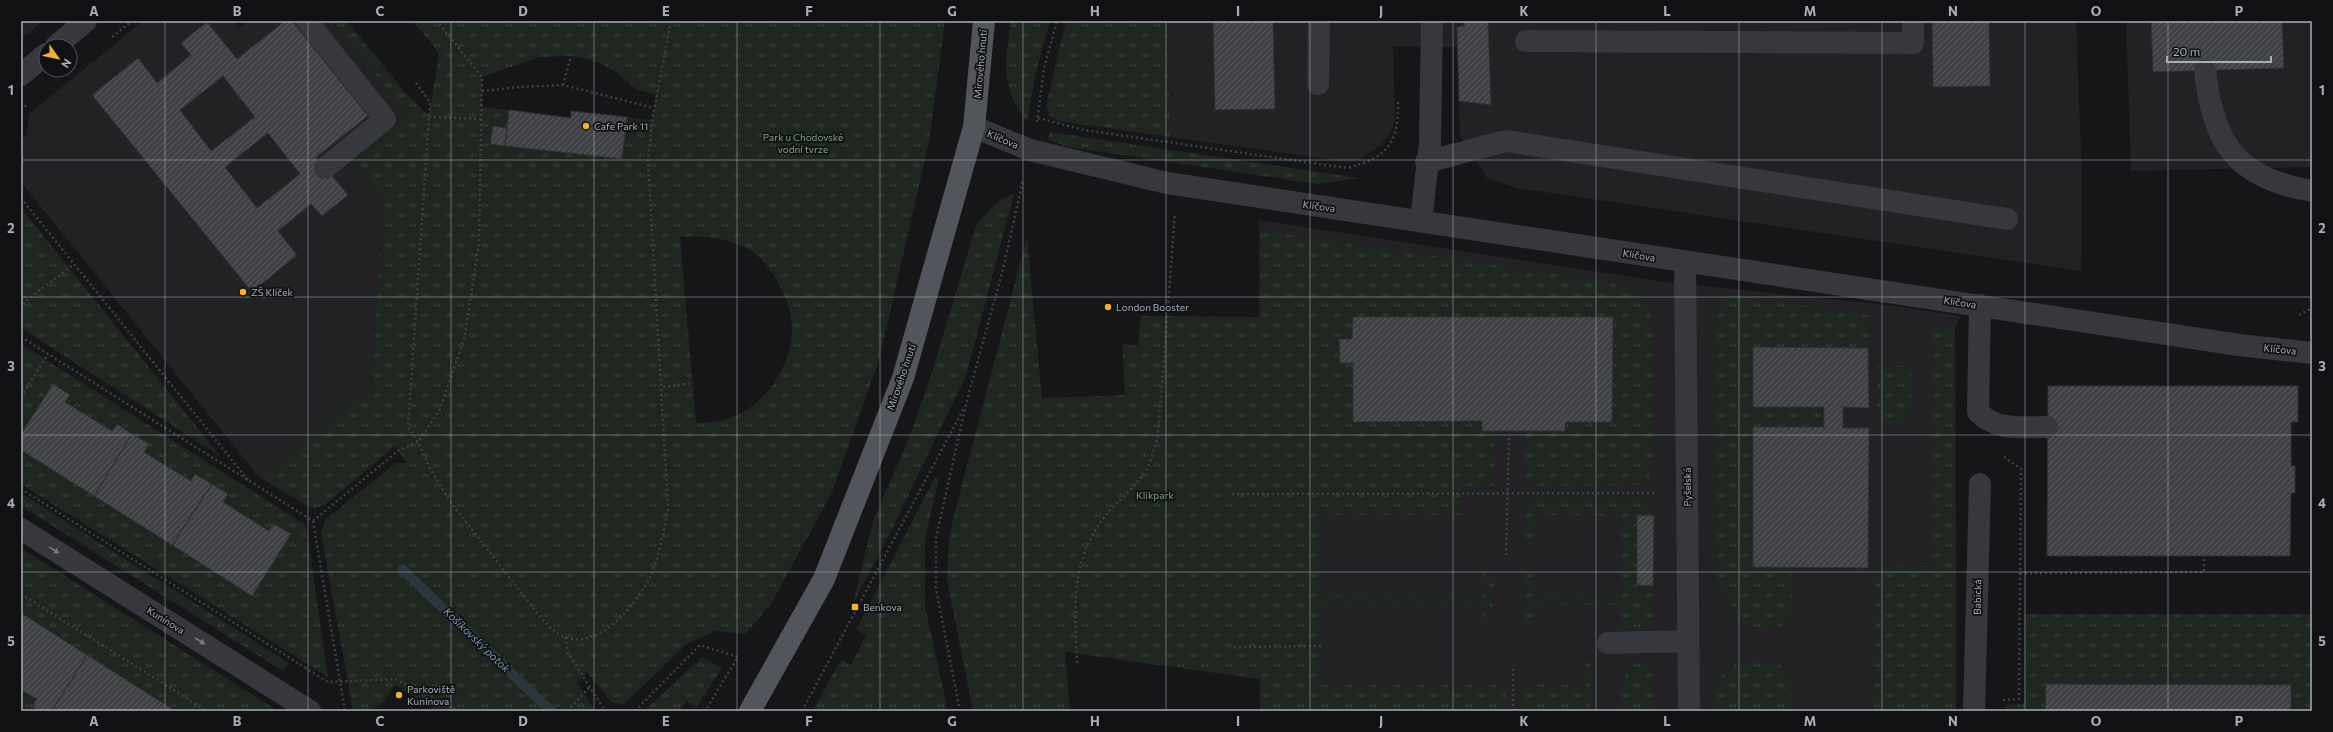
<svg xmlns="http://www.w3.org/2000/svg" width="2333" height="732" font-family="Commissioner,sans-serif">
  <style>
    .built { fill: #222225 }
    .grass { fill: url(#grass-tufts); fill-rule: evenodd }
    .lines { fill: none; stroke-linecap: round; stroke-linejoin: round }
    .stream { stroke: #2c353c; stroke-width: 10 }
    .building { fill: url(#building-hatch); stroke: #303034; fill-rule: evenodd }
    .path { stroke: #3d3f44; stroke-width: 2.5; stroke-dasharray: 2 3; stroke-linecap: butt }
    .minor { stroke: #37383d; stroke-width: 22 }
    .major { stroke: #53555c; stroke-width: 22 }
    .oneway { fill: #757881 }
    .grid { fill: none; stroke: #a8adb8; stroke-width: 1; stroke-opacity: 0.55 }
    .poi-dot { fill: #f2b134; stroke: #111113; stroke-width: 1.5 }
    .labels { text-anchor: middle; stroke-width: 3.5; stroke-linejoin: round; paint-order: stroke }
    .street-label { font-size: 10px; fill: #a8adb8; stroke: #111113 }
    .poi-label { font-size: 10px; fill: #a8adb8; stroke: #111113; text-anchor: start }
    .park-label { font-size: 10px; fill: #7fa381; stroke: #111113 }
    .water-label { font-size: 11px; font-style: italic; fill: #7f9bb3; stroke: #111113 }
    .neatline { fill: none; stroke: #a8adb8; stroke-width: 1.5 }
    .grid-label { font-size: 13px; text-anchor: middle; font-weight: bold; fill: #a8adb8 }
  </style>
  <defs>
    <pattern id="grass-tufts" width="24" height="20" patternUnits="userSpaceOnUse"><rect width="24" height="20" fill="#1e261f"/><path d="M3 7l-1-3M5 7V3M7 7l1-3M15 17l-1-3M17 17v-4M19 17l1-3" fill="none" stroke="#3c433d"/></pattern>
    <pattern id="building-hatch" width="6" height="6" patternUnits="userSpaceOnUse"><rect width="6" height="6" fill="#404145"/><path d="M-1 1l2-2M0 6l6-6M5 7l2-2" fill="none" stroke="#595a5e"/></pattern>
  </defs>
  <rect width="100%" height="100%" fill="#161618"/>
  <path class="built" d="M21 21H43L21 39Z
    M143 21H233L239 28 248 21H332L409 114 352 160 383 198 371 386 259 477 21 182V140L27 135 29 114Z
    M1167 21H2076L2082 181 2081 271 1517 188 1487 178 1460 136 1457 47 1393 46 1395 119 1391 132 1381 145 1361 159 1349 162 1170 137Z
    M2126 21H2312V167L2131 171Z
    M1259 220 1665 282 1888 305 1961 316 1955 328 1956 711H1260Z"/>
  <path class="grass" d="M332 21H347L403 90 429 116 439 53 413 21H945L929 142 879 360 832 492 771 604 745 634 716 631 688 643 624 704 612 703 587 672 577 683 595 711H436L395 685C382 705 379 711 353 711L321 533 325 520 396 463H407L395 446 326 504 313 509 259 477 371 386 383 198 352 160 408 114ZM571 56 598 62 618 73 637 90 656 94 652 120 627 117 622 159 507 128 509 110 482 107V77L540 57ZM680 237C705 235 735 239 756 254 764 261 772 272 777 281 798 317 797 348 774 383 763 399 746 414 726 419 717 422 706 422 696 423Z
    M1011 21H1050L1036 72 1027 122C999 83 1005 66 1011 21Z
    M1066 21H1167L1170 137 1059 121C1051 118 1048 114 1046 106Z
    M1050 132 1359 178 1317 184 1069 147 1048 140Z
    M1014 194 966 376 890 533 853 604 873 521 908 440 931 376 976 226C987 211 996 201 1014 194Z
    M21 208 220 456 21 328Z
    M1261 230 1615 283C1640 289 1651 305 1654 330V459H1649V485L1525 486V432H1566V422L1612 421 1613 317H1354L1353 340H1340L1341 363H1353V421L1484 422 1483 432H1494V486H1462V515H1322V596L1483 597V571C1489 572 1492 575 1494 581L1492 622 1483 629V604H1322V685H1507V711H1261V337L1260 679 1065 652 1070 711H973L947 580 948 550 952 523 1027 237 1042 398 1125 395 1122 344 1138 346 1141 316 1261 317Z
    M1728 295 1868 315V348L1753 347V407H1824V427L1753 567H1791C1791 582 1794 602 1790 615 1782 638 1749 629 1734 619V608L1725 596 1716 576V310L1720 301Z
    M1936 325 1955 328 1956 711H1874L1876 567 1931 566 1932 333Z
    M21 344 306 525 328 677 21 484V450L252 596 291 535 274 524 269 531 223 502 212 484 195 474 191 481 144 452 148 444 117 424 112 431 65 402 70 394 53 384 21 434Z
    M1877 366H1911C1911 378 1915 418 1902 422 1895 424 1884 422 1877 422Z
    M935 477 939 479 925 539V606L948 711H812L841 660 851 665 866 635 856 630Z
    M21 493 289 663 283 671 21 506Z
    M1525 500H1654V516H1638L1637 588H1654V625L1645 628 1622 629 1621 605 1535 604 1534 629 1527 626 1524 619 1525 577 1527 574 1535 571V596L1622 597V516L1535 515V540H1525Z
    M21 548 278 711H176L21 613Z
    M2024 614H2312V711H2291V685L2046 684 2045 711H2005V705L2024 704Z
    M702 657 722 668 696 708 686 701 680 711H644Z
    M1585 660 1591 664 1590 711H1522L1523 684 1584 685Z
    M1640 661 1654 667V711H1622V685L1629 664Z
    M1734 661C1783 661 1791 657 1791 711H1716C1716 696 1712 671 1733 671Z
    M21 690 37 699 32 707 39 711H21Z"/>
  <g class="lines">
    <path class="stream" d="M402 569 551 711"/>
  </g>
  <path class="building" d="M285 21H292L368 116 316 157 348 195 322 216 311 204 278 231 297 255 252 292 92 95 138 58 157 83 191 55 181 43 207 22 237 59ZM223 76 255 117 211 151 180 110ZM268 133 300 174 257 208 225 167Z
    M1213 21H1273L1275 109 1215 110Z
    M1464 21H1488L1491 105 1459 101 1457 27 1464 26Z
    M1932 21H1989L1990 86 1933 87Z
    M2151 21H2282L2284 68 2153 72Z
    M509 110 571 118V111L627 117 622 159 505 146Z
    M493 126 507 128 505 146 490 144Z
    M1353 317H1613L1612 422H1566L1565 431H1482V421L1353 422V363H1340L1339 339H1352Z
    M1753 347 1868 348 1869 408 1843 407V428H1869L1868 568 1753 567V427H1824V407H1753Z
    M53 384 70 395 65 402 112 431 117 424 132 434 94 496 21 450V434Z
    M2048 386H2298V422H2291V466H2295V493H2291L2290 556H2047Z
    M132 434 149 444 144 452 191 481 195 474 212 484 172 545 94 496Z
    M212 484 228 494 223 502 269 531 274 524 291 534 252 596 172 545Z
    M1637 515 1654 516 1653 586 1637 585Z
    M21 613 87 655 52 711H39L32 707 37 699 21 690Z
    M87 655 166 705 162 711H52Z
    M2046 684 2291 685V711H2045Z
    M166 705 176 711H162Z"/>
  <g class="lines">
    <path class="path" d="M112 37 132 21
      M416 83 430 102 408 427 418 442 431 470 449 500 541 618C548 625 555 633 564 637 601 650 636 604 650 577 660 556 663 532 668 509L648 162 652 121 671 21
      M563 85 571 56
      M482 91 519 87 563 85 654 108
      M21 110 28 104
      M429 117 481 119
      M1038 118 1084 130 1347 168C1389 157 1399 142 1398 100
      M1037 122 1044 68 1057 21
      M21 198 248 480
      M21 292 27 300
      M21 309 27 300 74 264
      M2299 315 2312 308
      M21 337 313 521 398 451 418 442 440 409 464 339 479 243 482 77 437 21
      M663 387 693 383
      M21 397 48 354
      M21 489 328 682 395 679 459 711
      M1232 494 1657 493
      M313 521 345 711
      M1506 555 1509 436
      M2020 573 2204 572V556
      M21 594 207 711
      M565 637 568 653 605 711
      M1234 647 1322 646
      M1077 663C1075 609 1069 561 1106 515 1116 502 1141 482 1148 467 1152 458 1155 446 1158 436L1175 213
      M2003 700 2019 699 2021 469 2004 457
      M567 711 589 688
      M635 711 700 645 738 657 705 711
      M802 711 964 408
      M960 711 936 589V538L966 404 1003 269 1023 180
      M1513 711V667"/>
    <path class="minor" d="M307 21 385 119 325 168
      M1526 41 1913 43V21
      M56 46 86 21
      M2205 70C2213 144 2236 178 2312 191
      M21 75 46 54
      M1318 84 1319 21
      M974 127 1030 150 1167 183 2239 345 2312 353
      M1426 162 1506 141 2007 219
      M1421 221 1430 143 1432 21
      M1685 262 1689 711
      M1980 305 1978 412C1996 431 2022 427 2047 427
      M21 529 310 711
      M1608 643 1688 641
      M1974 711 1980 484"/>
    <path class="major" d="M750 711 824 579 903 378 974 127 984 21"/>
  </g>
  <defs><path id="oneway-solid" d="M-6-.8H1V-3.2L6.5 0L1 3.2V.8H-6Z"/></defs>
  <g class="oneway">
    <use href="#oneway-solid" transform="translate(54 550) rotate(32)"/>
    <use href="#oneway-solid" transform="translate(200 641) rotate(32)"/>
  </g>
  <path class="grid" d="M165 21V711M308 21V711M451 21V711M594 21V711M737 21V711M880 21V711M1023 21V711M1166 21V711M1310 21V711M1453 21V711M1596 21V711M1739 21V711M1882 21V711M2025 21V711M2168 21V711M21 160H2312M21 297H2312M21 435H2312M21 572H2312"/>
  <g class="poi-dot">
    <circle cx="586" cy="126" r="4"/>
    <circle cx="243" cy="292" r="4"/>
    <circle cx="1108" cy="307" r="4"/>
    <rect x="851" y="603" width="8" height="8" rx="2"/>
    <circle cx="399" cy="695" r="4"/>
  </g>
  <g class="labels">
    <g class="street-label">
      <text transform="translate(980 64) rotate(-85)" y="4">Mírového hnutí</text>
      <text transform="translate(1003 139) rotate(23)" y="4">Klíčova</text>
      <text transform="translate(1319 206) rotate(8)" y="4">Klíčova</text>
      <text transform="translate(1639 255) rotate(9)" y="4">Klíčova</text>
      <text transform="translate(1960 302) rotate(9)" y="4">Klíčova</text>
      <text transform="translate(2280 349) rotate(6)" y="4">Klíčova</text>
      <text transform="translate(901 377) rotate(-71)" y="4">Mírového hnutí</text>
      <text transform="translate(1687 487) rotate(-90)" y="4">Pyšelská</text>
      <text transform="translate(1977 597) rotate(-89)" y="4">Babická</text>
      <text transform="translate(166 620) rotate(32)" y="4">Kunínova</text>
    </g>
    <g class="poi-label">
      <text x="594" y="130">Cafe Park 11</text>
      <text x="251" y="296">ZŠ Klíček</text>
      <text x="1116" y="311">London Booster</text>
      <text x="863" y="611">Benkova</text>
      <text x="407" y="693">Parkoviště<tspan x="407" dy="12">Kunínova</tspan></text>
    </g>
    <g class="park-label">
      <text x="803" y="141">Park u Chodovské<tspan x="803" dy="12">vodní tvrze</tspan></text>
      <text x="1155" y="499">Klikpark</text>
    </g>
    <g class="water-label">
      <text transform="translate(477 640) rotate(44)" y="4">Košíkovský potok</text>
    </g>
  </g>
  <rect width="2333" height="732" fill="none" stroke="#111113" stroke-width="44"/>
  <g transform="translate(58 58) rotate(123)"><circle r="19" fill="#111113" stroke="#4d4f55"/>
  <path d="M0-3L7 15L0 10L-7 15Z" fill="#f2b134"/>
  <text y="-6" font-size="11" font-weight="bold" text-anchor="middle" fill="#a8adb8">N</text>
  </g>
  <path d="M2167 56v6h104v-6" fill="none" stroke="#a8adb8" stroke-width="2"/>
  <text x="2173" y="56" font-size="12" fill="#a8adb8" stroke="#111113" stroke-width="3" paint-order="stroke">20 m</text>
  <rect x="22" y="22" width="2289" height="688" class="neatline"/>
  <g class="grid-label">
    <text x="94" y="16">A</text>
    <text x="237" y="16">B</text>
    <text x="380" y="16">C</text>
    <text x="523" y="16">D</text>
    <text x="666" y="16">E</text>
    <text x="809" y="16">F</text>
    <text x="952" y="16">G</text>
    <text x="1095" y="16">H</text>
    <text x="1238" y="16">I</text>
    <text x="1381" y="16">J</text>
    <text x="1524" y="16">K</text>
    <text x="1667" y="16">L</text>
    <text x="1810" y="16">M</text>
    <text x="1953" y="16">N</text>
    <text x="2096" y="16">O</text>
    <text x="2239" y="16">P</text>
    <text x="11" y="95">1</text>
    <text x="2322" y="95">1</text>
    <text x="11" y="233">2</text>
    <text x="2322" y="233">2</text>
    <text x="11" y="371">3</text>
    <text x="2322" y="371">3</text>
    <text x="11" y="508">4</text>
    <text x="2322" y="508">4</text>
    <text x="11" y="646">5</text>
    <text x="2322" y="646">5</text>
    <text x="94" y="726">A</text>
    <text x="237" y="726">B</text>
    <text x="380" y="726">C</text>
    <text x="523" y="726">D</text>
    <text x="666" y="726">E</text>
    <text x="809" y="726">F</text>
    <text x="952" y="726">G</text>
    <text x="1095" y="726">H</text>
    <text x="1238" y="726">I</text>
    <text x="1381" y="726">J</text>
    <text x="1524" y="726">K</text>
    <text x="1667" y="726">L</text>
    <text x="1810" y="726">M</text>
    <text x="1953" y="726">N</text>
    <text x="2096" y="726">O</text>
    <text x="2239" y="726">P</text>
  </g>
</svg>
